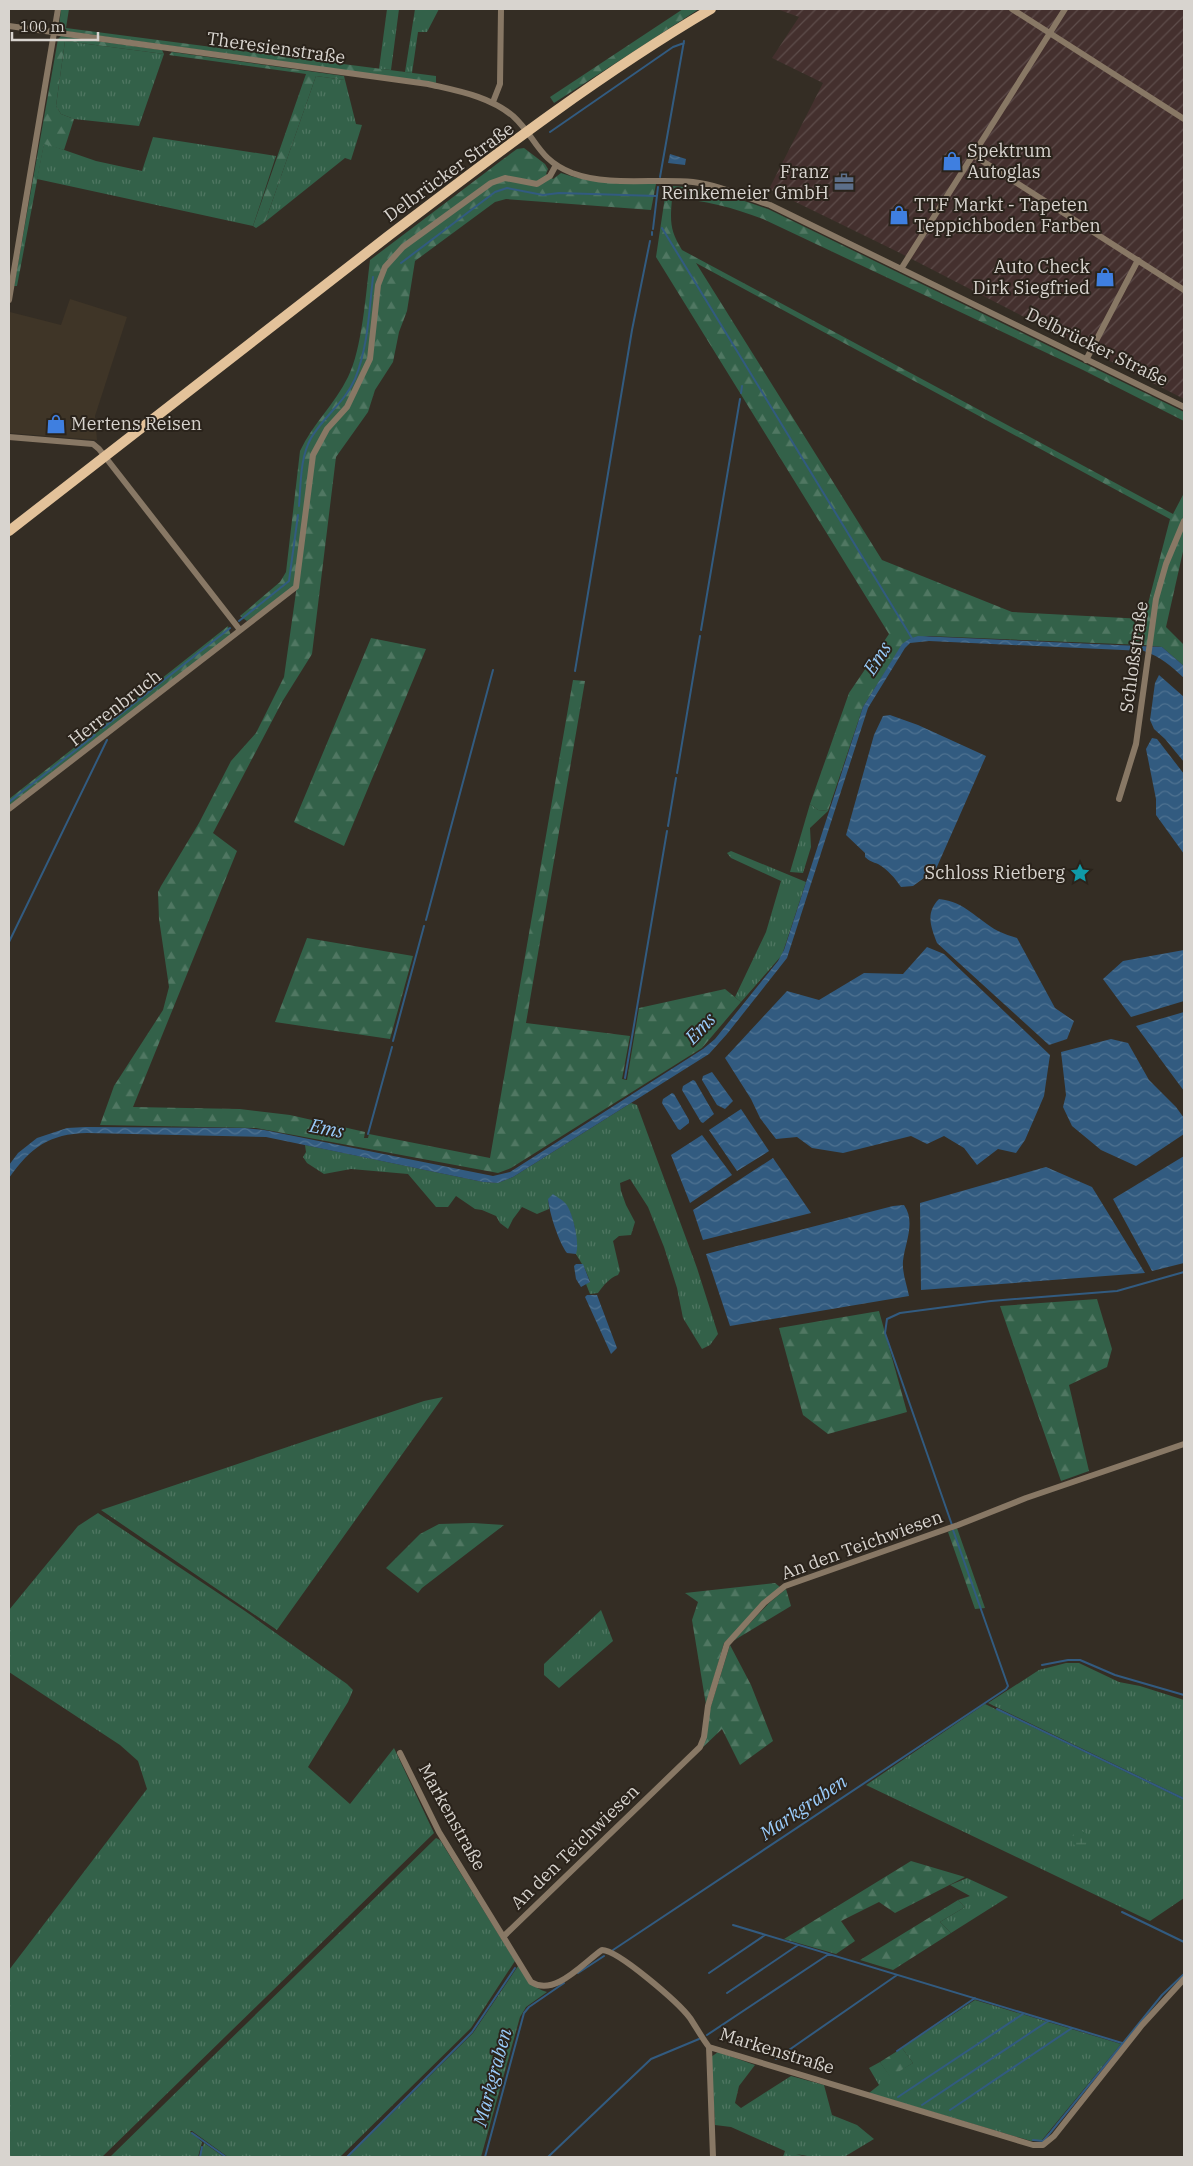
<svg xmlns="http://www.w3.org/2000/svg" width="1193" height="2166" font-family="'IBM Plex Serif',serif">
  <style>
    .built { fill: #3f3527 }
    .industrial { fill: url(#industrial-furrows) }
    .grass { fill: url(#grass-tufts) }
    .forest { fill: url(#forest-firs); fill-rule: evenodd }
    .wetland { fill: url(#wetland-marsh) }
    .water { fill: url(#water-waves) }
    .lines { fill: none; stroke-linecap: round; stroke-linejoin: round }
    .stream { stroke: #325b80; stroke-width: 2 }
    .street { stroke: #887865; stroke-width: 6 }
    .primary { stroke: #e3c29a; stroke-width: 10 }
    .labels { text-anchor: middle; stroke-width: 4; stroke-linejoin: round; paint-order: stroke }
    .street-label { font-size: 18px; fill: #d8d4cf; stroke: #2a231b }
    .poi-label { font-size: 18px; fill: #d8d4cf; stroke: #2a231b; text-anchor: start }
    .water-label { font-size: 19px; font-style: italic; fill: #9accfb; stroke: #2a231b }
  </style>
  <defs>
    <pattern id="industrial-furrows" width="10" height="10" patternUnits="userSpaceOnUse" patternTransform="scale(1.25)"><rect width="10" height="10" fill="#44302e"/><path d="M-1 1l2-2M0 10L10 0M9 11l2-2" fill="none" stroke="#5e4d4b"/></pattern>
    <pattern id="grass-tufts" width="24" height="20" patternUnits="userSpaceOnUse" patternTransform="scale(1.25)"><rect width="24" height="20" fill="#336149"/><path d="M3 7l-1-3M5 7V3M7 7l1-3M15 17l-1-3M17 17v-4M19 17l1-3" fill="none" stroke="#507762"/></pattern>
    <pattern id="forest-firs" width="22" height="20" patternUnits="userSpaceOnUse" patternTransform="scale(1.25)"><rect width="22" height="20" fill="#336149"/><path d="M5 1l3.5 6h-7zM16 11l3.5 6h-7z" fill="#507762"/></pattern>
    <pattern id="wetland-marsh" width="20" height="14" patternUnits="userSpaceOnUse" patternTransform="scale(1.25)"><rect width="20" height="14" fill="#336149"/><path d="M1 5h8M5 5V1M11 12h8M15 12V8" fill="none" stroke="#507762"/></pattern>
    <pattern id="water-waves" width="16" height="10" patternUnits="userSpaceOnUse" patternTransform="scale(1.25)"><rect width="16" height="10" fill="#325b80"/><path d="M0 5q4-4 8 0t8 0" fill="none" stroke="#4f7291"/></pattern>
  </defs>
  <rect width="100%" height="100%" fill="#342d24"/>
  <path class="built" d="M70 299 127 317 95 416 97 440 9 433 10 312 61 325Z"/>
  <path class="industrial" d="M777 9H1184V399L900 253 769 189 823 83 772 58 799 17Z"/>
  <path class="grass" d="M387 9H399L391 70 379 69Z
    M415 9H439L427 32H418L412 73 405 72Z
    M65 41 164 54 139 126 74 119 61 114 56 106Z
    M316 76 345 80 356 124 362 125 351 160 345 158 265 222Z
    M153 137 276 156 253 226 37 179 44 143 96 161 142 171Z
    M810 804 818 810 828 811 810 828 811 847 803 873 790 872Z
    M731 851 806 882 782 955 741 1002 735 997 766 932 781 881 731 858 727 853Z
    M631 1103 637 1105 697 1268 718 1334 710 1345 702 1349 683 1318 677 1288 664 1247 648 1207 630 1179 620 1183 621 1191 626 1205 635 1222 631 1235 619 1236 613 1241 620 1271 618 1275C609 1278 604 1285 598 1293L590 1294 586 1284 590 1281 585 1269 576 1254 575 1228 570 1212 548 1199 549 1209 537 1214 522 1207 513 1219 508 1229 500 1223 496 1216 482 1210 475 1209 456 1196 448 1207H436L408 1174 351 1169 324 1174 307 1163 303 1157 306 1152 305 1145 483 1182 498 1183 513 1177Z
    M443 1397 277 1630 101 1510 424 1401Z
    M98 1513 245 1611 347 1684 353 1690 348 1702 308 1767 350 1804 394 1748 434 1833 102 2157H9V1970L147 1789 138 1761 120 1745 9 1672V1610L78 1526Z
    M601 1610 613 1641 559 1688 544 1675V1664Z
    M1066 1663H1079L1119 1682 1140 1686 1184 1700V1798L988 1703 1039 1670Z
    M985 1704 1184 1800V1898L1150 1921 866 1785Z
    M436 1838 440 1840 515 1961 471 2028 340 2157H228L192 2131H190L202 2142 198 2157H110Z
    M967 1878 1008 1897 951 1933 940 1922 965 1907 958 1900 970 1896 950 1885Z
    M518 1966C527 1979 532 1988 547 1992L526 2007 520 2017 481 2157H348L473 2033Z
    M975 2000 1121 2044 1042 2140 1031 2141 869 2093 879 2085 869 2068 880 2062 890 2076 913 2063 902 2048Z
    M718 2052 755 2065 739 2086 735 2103 741 2108 791 2076 824 2085 832 2115 857 2125 874 2139 844 2157H813L796 2154 806 2157H783L785 2151 731 2127 715 2125 711 2057Z
    M204 2143 224 2157H200Z"/>
  <path class="forest" d="M61 9H69L66 28 436 76V83L65 31 59 27Z
    M683 9H699L554 103 550 97Z
    M61 36 162 50 164 54 65 41 56 106 61 114 74 119 64 150 44 144 17 286H14L58 39Z
    M172 52 344 76 345 80 316 76 265 222 256 228 253 226 306 74 169 55Z
    M524 148 545 164 548 169 546 174 553 179 561 173C593 184 623 184 656 184L651 210 506 199 495 202 415 261 407 311 399 332 393 362 375 390 368 412 336 457 312 654 282 702 213 833 237 851 133 1107 240 1109 290 1115 365 1132 364 1138H368L369 1134 490 1158 573 680 585 681 526 1023 630 1036 622 1079 627 1080 639 1008 725 989 741 1002 702 1048 511 1168 498 1173 256 1128 100 1125 114 1086 163 1010 169 987 159 919 158 892 161 886 199 823 231 761 256 733 284 677 297 585 247 621 240 616 280 582 286 572 300 451C313 423 335 404 348 377 362 350 366 292 370 260L502 160 517 149Z
    M673 186C706 188 736 198 768 209L1184 412V421L1083 370 763 219C733 208 704 199 672 199 670 222 670 230 682 250L1173 514 1184 493V547L1166 627 1184 645V666L1162 647 1143 645 929 636 909 639 902 645 863 707 828 811 818 810 810 804 849 693 889 634 656 257 666 190ZM696 263 1170 519 1144 619 1012 612 882 560Z
    M228 626 231 636 9 808V799Z
    M371 638 426 649 344 846 294 822Z
    M307 938 413 956 390 1039 275 1022Z
    M1097 1299 1112 1349 1107 1367 1069 1385 1089 1471 1061 1481 1000 1306Z
    M879 1311 907 1412 828 1434 803 1415 779 1328Z
    M473 1523 504 1525 422 1588 418 1593 386 1568 420 1534 439 1524Z
    M957 1528 985 1608 975 1609 948 1532Z
    M775 1583 780 1587 724 1643 706 1705 692 1620 698 1602 685 1593Z
    M786 1589 791 1606 733 1641 769 1603Z
    M730 1645 751 1685 773 1741 740 1765 722 1729 702 1748 710 1709Z
    M911 1861 965 1877 895 1913 879 1902 841 1921 855 1941 836 1954 784 1939Z
    M958 1900 965 1907 940 1922 951 1933 893 1970 860 1960Z
    M902 2048 913 2063 890 2077 880 2062Z"/>
  <path class="wetland" d="M1072 1839a8 8 0 1 1 16 0a8 8 0 1 1-16 0Z"/>
  <path class="water" d="M670 154 686 159 685 165 668 163Z
    M918 636 1162 647 1184 666V678C1171 666 1161 657 1144 651L929 641 910 643 905 648 868 708 787 958 727 1034 709 1054 513 1177 498 1183 483 1182 266 1137 87 1133C49 1134 31 1147 9 1178V1165L18 1153 37 1138 67 1128 86 1127 245 1128 264 1130 493 1176 510 1172 703 1049 715 1039 778 961 784 950 863 707 902 644 909 639Z
    M1159 675 1184 697V762L1165 739 1154 729 1150 720 1155 683Z
    M890 715 918 725 986 756 936 869 913 886 901 887C895 878 888 870 878 864 873 862 869 861 865 857V853L846 835 874 735 883 716Z
    M1152 738 1157 739 1184 774V854L1156 815V799L1146 749Z
    M939 899C966 902 976 919 998 931 1004 934 1011 936 1017 938L1055 1008 1074 1021 1067 1039 1049 1045 937 943C931 927 925 913 939 899Z
    M927 947 944 954 1050 1055 1044 1096 1025 1140 1016 1153 998 1149 977 1165 964 1148 944 1136 927 1144 911 1136 843 1153 812 1148 797 1137 776 1139 760 1118 751 1099 725 1058 787 991 819 1000 864 973 903 974Z
    M1184 950V1001L1131 1017 1103 979 1123 961Z
    M1184 1012V1091L1136 1026Z
    M1111 1039 1128 1043 1149 1080 1176 1107 1184 1118V1134L1136 1166 1101 1150 1072 1126 1063 1107 1066 1095 1061 1052Z
    M712 1072 733 1101 725 1109 717 1105 702 1080 703 1076Z
    M693 1080 695 1081 714 1114 703 1123 701 1122 682 1090 683 1086Z
    M672 1093 674 1094 689 1120V1123L680 1130 678 1129 662 1103 663 1099Z
    M741 1109 769 1151 737 1171 709 1130Z
    M702 1135 732 1175 690 1203 671 1155Z
    M1184 1156V1263L1152 1271 1113 1199Z
    M773 1158 811 1213 703 1240 693 1210Z
    M1046 1167 1092 1187 1145 1273 921 1290 920 1203Z
    M553 1194C557 1197 563 1200 566 1204 573 1213 580 1243 576 1254L567 1253C559 1243 549 1212 548 1199Z
    M904 1205C916 1222 905 1243 903 1261 902 1273 907 1285 909 1296L730 1326 706 1254 893 1206Z
    M576 1264H583L590 1282 581 1287 576 1279 574 1266Z
    M587 1295H597L617 1348 611 1354 585 1297Z"/>
  <g class="lines">
    <path class="stream" d="M550 132 673 47 684 43
      M660 177 684 41
      M662 228 913 640
      M653 229 658 187
      M652 235V232
      M401 263 495 192 507 188 543 195 559 193 657 196
      M741 393 742 386
      M299 506C301 483 300 458 311 438 324 416 345 402 355 379 368 347 369 312 373 277
      M239 621 289 581 298 515
      M701 630 740 399
      M575 671 632 330 650 241
      M103 728 230 628
      M677 773 700 636
      M9 802 95 735
      M668 826 676 778
      M426 920 493 670
      M9 942 107 740
      M393 1041 424 926
      M625 1078 667 831
      M368 1134 392 1047
      M952 1525 885 1333 887 1319 900 1313 991 1301 1117 1291 1184 1272
      M1042 1665 1068 1660H1080L1115 1675 1184 1695
      M997 1709 1184 1799
      M1122 1912 1184 1942
      M733 1925 1122 2043
      M613 1950 1006 1689 1008 1686 953 1530
      M578 1973 604 1956
      M709 1973 765 1935
      M727 1993 798 1945
      M707 2035 829 1954
      M897 2051 975 1998
      M776 2059 897 1975
      M898 2097 1023 2014
      M922 2105 1048 2021
      M950 2110 1072 2028
      M192 2133 226 2157
      M1033 2140 1043 2141 1050 2133 1162 1995 1184 1974
      M200 2157 202 2147
      M347 2157 472 2032 515 1968
      M485 2157 524 2013 529 2007 564 1983
      M548 2157 651 2059 699 2039"/>
    <path class="street" d="M1012 9 1184 119
      M9 26 428 84C458 91 489 96 513 116 537 138 537 159 572 173 610 187 654 178 693 182 719 185 745 197 770 205L1184 407
      M493 102 500 84 501 9
      M973 155 1184 290
      M901 269 1065 9
      M9 300 58 9
      M1086 360 1138 260
      M9 437 93 444 99 449 240 630
      M1119 799 1136 744 1156 599 1166 564 1184 521
      M9 809 296 587 313 455 327 429 347 407 370 359 378 285 385 267 403 247 491 183 505 178 537 184 550 176 556 165
      M400 1753 439 1832 531 1982C555 1997 583 1963 602 1950 618 1950 679 2003 690 2018 696 2027 702 2038 709 2047L1033 2145H1043L1054 2136 1142 2025 1184 1979
      M504 1936 700 1747 704 1737 708 1706 727 1644 764 1603 785 1586 958 1525 1026 1498 1184 1444
      M709 2047 713 2157"/>
    <path class="primary" d="M9 531C135 432 261 334 387 237 492 157 597 76 711 9"/>
  </g>
  <defs>
    <symbol id="shop-bare" viewBox="-9 -9 18 18"><path d="M-5-2.5h2.3a2.7 3.5 0 0 1 5.4 0H5L5.5 6h-11ZM-1.5-2.5h3a1.5 2.3 0 0 0-3 0Z" fill="#3f7fe0" stroke="#2a231b" stroke-width="2.5" paint-order="stroke"/></symbol>
    <symbol id="office-bare" viewBox="-9 -9 18 18"><path d="M-6-3h4V-5.5h4V-3h4V5H-6ZM-1-4.5V-3h2v-1.5ZM-6 0V1H6V0Z" fill="#5c6f8a" stroke="#2a231b" stroke-width="2.5" paint-order="stroke"/></symbol>
    <symbol id="sight-bare" viewBox="-9 -9 18 18"><path d="M0-6L1.8-2.2L6-1.7L2.9 1.2L3.7 5.4L0 3.3L-3.7 5.4L-2.9 1.2L-6-1.7L-1.8-2.2Z" fill="#0f9aa8" stroke="#2a231b" stroke-width="2.5" paint-order="stroke"/></symbol>
  </defs>
  <g fill-rule="evenodd">
    <use href="#shop-bare" x="938" y="147" width="28" height="28"/>
    <use href="#office-bare" x="830" y="168" width="28" height="28"/>
    <use href="#shop-bare" x="885" y="201" width="28" height="28"/>
    <use href="#shop-bare" x="1091" y="263" width="28" height="28"/>
    <use href="#shop-bare" x="42" y="410" width="28" height="28"/>
    <use href="#sight-bare" x="1066" y="859" width="28" height="28"/>
  </g>
  <g class="labels">
    <g class="street-label">
      <text transform="translate(276 48) rotate(8)" y="6">Theresienstraße</text>
      <text transform="translate(449 172) rotate(-36)" y="6">Delbrücker Straße</text>
      <text transform="translate(1097 347) rotate(26)" y="6">Delbrücker Straße</text>
      <text transform="translate(1134 657) rotate(-82)" y="6">Schloßstraße</text>
      <text transform="translate(115 708) rotate(-38)" y="6">Herrenbruch</text>
      <text transform="translate(862 1545) rotate(-20)" y="6">An den Teichwiesen</text>
      <text transform="translate(452 1817) rotate(61)" y="6">Markenstraße</text>
      <text transform="translate(575 1847) rotate(-44)" y="6">An den Teichwiesen</text>
      <text transform="translate(777 2051) rotate(17)" y="6">Markenstraße</text>
    </g>
    <g class="poi-label">
      <text x="967" y="157">Spektrum<tspan x="967" dy="21">Autoglas</tspan></text>
      <text x="829" y="178" text-anchor="end">Franz<tspan x="829" dy="21">Reinkemeier GmbH</tspan></text>
      <text x="914" y="211">TTF Markt - Tapeten<tspan x="914" dy="21">Teppichboden Farben</tspan></text>
      <text x="1090" y="273" text-anchor="end">Auto Check<tspan x="1090" dy="21">Dirk Siegfried</tspan></text>
      <text x="71" y="430">Mertens Reisen</text>
      <text x="1065" y="879" text-anchor="end">Schloss Rietberg</text>
    </g>
    <g class="water-label">
      <text transform="translate(877 658) rotate(-57)" y="7">Ems</text>
      <text transform="translate(700 1028) rotate(-46)" y="7">Ems</text>
      <text transform="translate(327 1128) rotate(11)" y="7">Ems</text>
      <text transform="translate(803 1807) rotate(-34)" y="7">Markgraben</text>
      <text transform="translate(492 2077) rotate(-75)" y="7">Markgraben</text>
    </g>
  </g>
  <rect width="1193" height="2166" fill="none" stroke="#d8d4cf" stroke-width="20"/>
  <path d="M12 32v8h86v-8" fill="none" stroke="#d8d4cf" stroke-width="2.5"/>
  <text x="20" y="32" font-size="15" fill="#d8d4cf" stroke="#2a231b" stroke-width="4" paint-order="stroke">100 m</text>
</svg>
